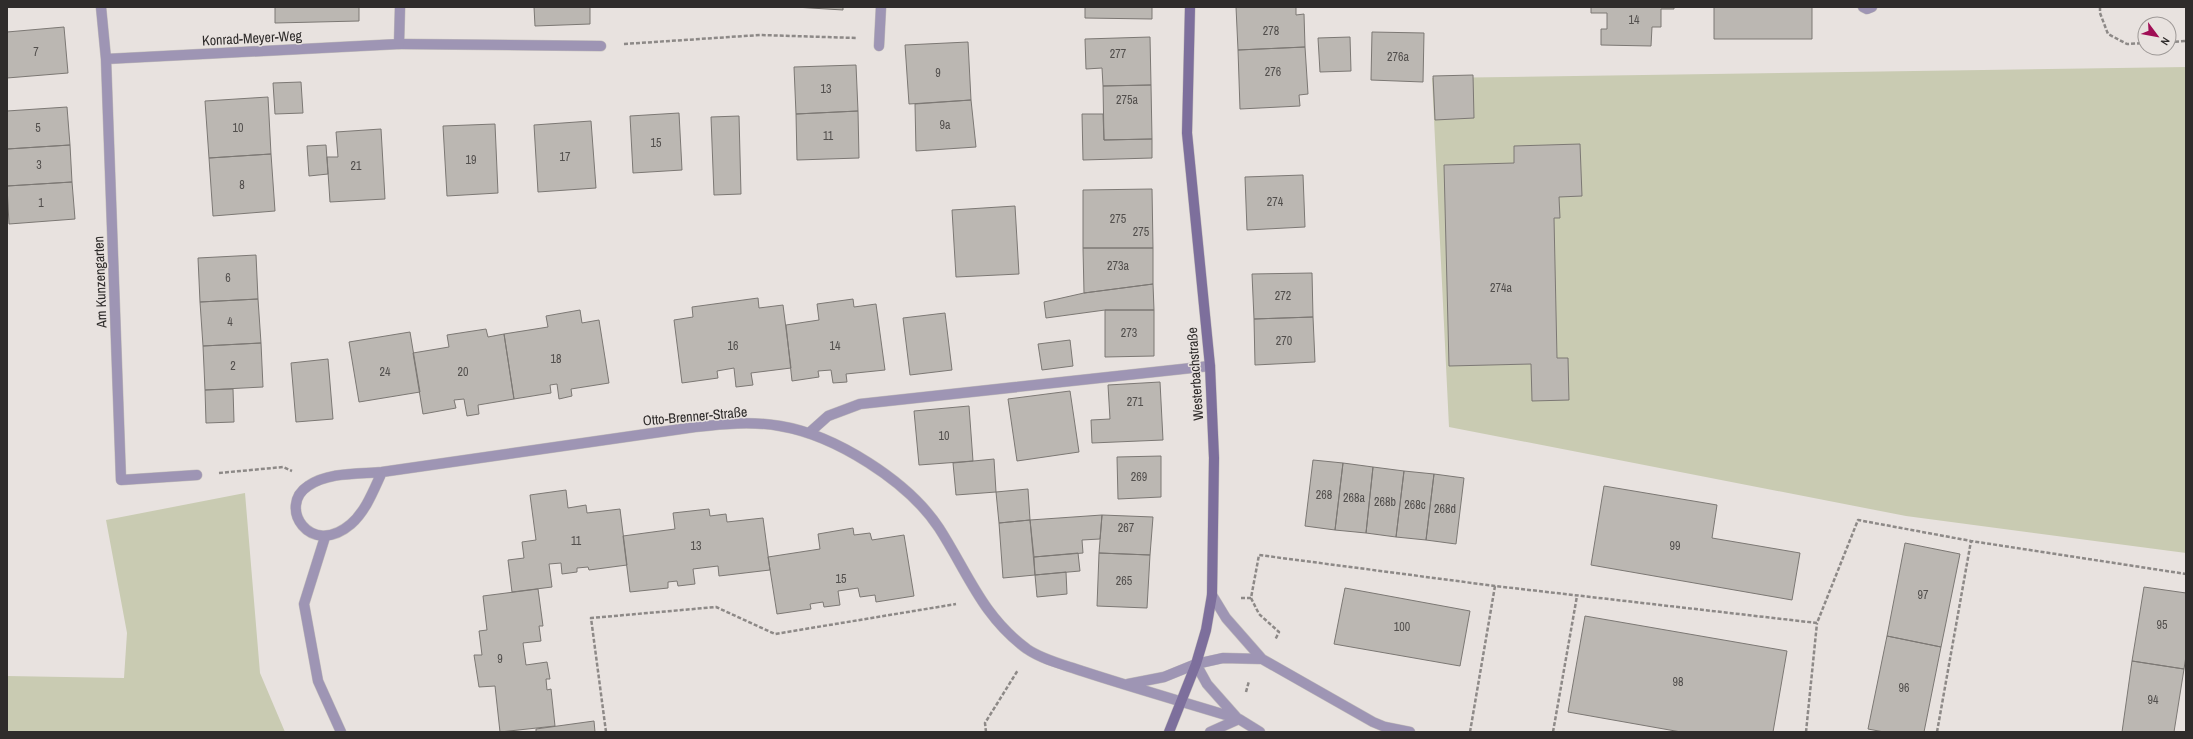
<svg xmlns="http://www.w3.org/2000/svg" width="2193" height="739" font-family="'Archivo Narrow',sans-serif">
  <style>
    .green { fill: #c9cbb2 }
    .building { fill: #bbb7b2; stroke: #7c7874 }
    .lines { fill: none; stroke-linecap: round; stroke-linejoin: round }
    .service-casing { stroke: #c3bebb; stroke-width: 11 }
    .minor-casing { stroke: #c3bebb; stroke-width: 11 }
    .secondary-casing { stroke: #c3bebb; stroke-width: 11 }
    .path { stroke: #8d8987; stroke-width: 2.5; stroke-dasharray: 4 2; stroke-linecap: butt }
    .service { stroke: #9e95b4; stroke-width: 10 }
    .minor { stroke: #9e95b4; stroke-width: 10 }
    .secondary { stroke: #7d6f9c; stroke-width: 10 }
    .labels { text-anchor: middle; stroke-width: 3; stroke-linejoin: round; paint-order: stroke }
    .number-label { font-size: 12px; fill: #524f4d }
    .street-label { font-size: 14px; fill: #2f2c2b; stroke: #e8e2df }
  </style>
  <rect width="100%" height="100%" fill="#e8e2df"/>
  <path class="green" d="M2186 67V553L1906 516 1449 427 1432 78Z
    M245 493 260 673 285 732H7V676L124 678 127 633 106 520Z"/>
  <path class="building" d="M275 7H359V21L275 23Z
    M534 7H590V24L535 26Z
    M795 7H843V10Z
    M1085 7H1152V19L1085 18Z
    M1236 7H1296V15L1304 14 1305 47 1238 50Z
    M1591 7H1674V9H1661V27H1652L1651 46 1601 45V29H1607V13H1591Z
    M1714 7H1812V39H1714Z
    M64 27 68 73 7 78V32Z
    M1372 32 1424 33 1423 82 1371 80Z
    M1150 37 1151 85 1103 86 1102 68 1086 69 1085 39Z
    M1350 37 1351 71 1320 72 1318 38Z
    M968 42 971 100 909 104 905 45Z
    M1305 47 1308 94 1299 95 1300 106 1240 109 1238 50Z
    M856 65 858 111 796 114 794 67Z
    M1473 75 1474 118 1435 120 1433 76Z
    M301 82 303 113 275 114 273 83Z
    M1151 85 1152 139 1104 140 1103 86Z
    M268 97 271 154 209 158 205 101Z
    M971 100 976 147 916 151 915 104Z
    M67 107 70 145 7 149V111Z
    M858 111 859 158 797 160 796 114Z
    M679 113 682 170 633 173 630 116Z
    M1082 114H1103L1104 140 1152 139V158L1083 160Z
    M739 116 741 194 714 195 711 117Z
    M591 121 596 188 538 192 534 125Z
    M495 124 498 193 447 196 443 126Z
    M381 129 385 199 330 202 327 157H338L336 132Z
    M1580 144 1582 196 1559 197 1560 218H1554L1557 358H1568L1569 400 1532 401 1531 364 1449 366 1444 165 1514 163V146Z
    M70 145 72 182 7 186V149Z
    M326 145 328 174 309 176 307 146Z
    M271 154 275 211 213 216 209 158Z
    M1303 175 1305 227 1247 230 1245 177Z
    M72 182 75 219 9 224 7 186Z
    M1152 189 1153 248H1083V190Z
    M1015 206 1019 274 956 277 952 210Z
    M1083 248H1153V284L1084 293Z
    M256 255 258 299 200 302 198 258Z
    M1312 273 1313 317 1254 319 1252 274Z
    M1153 284 1154 310H1105L1046 318 1044 302 1084 293Z
    M758 298 759 308 783 305 791 368 751 373 753 385 736 387 734 368 717 371 718 378 682 383 674 320 693 317 692 307Z
    M258 299 261 343 203 346 200 302Z
    M853 299 854 307 876 304 885 370 846 374 847 382 833 383 831 370 818 371 819 377 792 381 786 325 819 320 817 304Z
    M580 310 582 323 599 320 609 383 571 389 572 396 559 399 557 384 550 385 551 393 514 399 504 334 548 327 546 316Z
    M1105 310H1154V356L1105 357Z
    M945 313 952 370 910 375 903 318Z
    M1313 317 1315 362 1255 365 1254 319Z
    M486 329 488 337 504 334 514 399 478 405 479 414 467 416 464 399 454 400 456 408 423 414 413 353 449 347 447 335Z
    M410 332 420 392 359 402 349 342Z
    M1070 340 1073 366 1042 370 1038 344Z
    M261 343 263 387 205 390 203 346Z
    M328 359 333 419 296 422 291 363Z
    M1160 382 1163 440 1092 443 1091 420 1110 419 1108 385Z
    M233 389 234 422 206 423 205 390Z
    M1070 391 1079 452 1017 461 1008 399Z
    M969 406 973 461 919 465 914 411Z
    M1161 456V497L1118 499 1117 457Z
    M994 459 996 492 956 495 953 463Z
    M1313 460 1343 463 1335 530 1305 526Z
    M1343 463 1373 467 1366 533 1335 530Z
    M1373 467 1404 471 1396 537 1366 533Z
    M1404 471 1434 474 1426 540 1396 537Z
    M1434 474 1464 478 1456 544 1426 540Z
    M1604 486 1717 505 1712 538 1800 553 1792 600 1591 565Z
    M1028 489 1030 520 999 523 996 492Z
    M566 490 568 508 586 505 587 513 620 509 627 565 589 570 588 567 577 568V572L562 574 561 563 549 564 552 587 512 592 508 560 524 558 522 542 536 540 530 495Z
    M709 509 710 516 726 514 727 522 763 518 770 570 719 576 718 566 693 569 695 584 678 586 677 581 668 582V588L630 592 623 536 675 529 673 513Z
    M1102 515 1153 517 1150 555 1099 553Z
    M1102 515 1100 539 1082 540 1083 553 1034 557 1030 520Z
    M1030 520 1035 575 1003 578 999 523Z
    M853 528 854 535 870 533 872 540 904 535 914 596 876 602 875 595 860 597 858 588 838 591 840 605 824 607 823 602 810 604 811 609 777 614 768 557 820 549 818 534Z
    M1905 543 1960 554 1941 647 1887 636Z
    M1078 553 1080 571 1035 575 1034 557Z
    M1099 553 1150 555 1147 608 1097 606Z
    M1066 572 1067 594 1037 597 1035 575Z
    M2144 587 2186 593V656L2184 669 2132 661Z
    M1345 588 1470 611 1460 666 1334 644Z
    M538 589 543 626H539L541 641 523 643 526 665 547 662 550 679H546L547 690 551 689 555 726 500 732 495 686 479 687 474 655H482L479 631 487 630 483 596Z
    M1585 616 1787 651 1773 732H1681L1568 712Z
    M1887 636 1941 647 1924 732H1884L1868 729Z
    M2132 661 2184 669 2174 732H2122Z
    M594 721 595 732H536V729Z"/>
  <g class="lines">
    <defs>
      <path id="service" d="M399 44 601 46
        M809 433 828 416 860 404 1210 366
        M325 537 304 604 318 681 341 732"/>
      <path id="minor" d="M101 7 106 59 121 480 197 475
        M1863 7 1867 9 1872 7
        M879 46 881 7
        M106 59 399 44 400 7
        M382 472 695 427C723 424 751 421 780 426 835 435 908 481 939 528 968 573 982 616 1027 649 1043 660 1065 665 1082 671 1134 688 1187 703 1239 719
        M382 472C374 489 366 511 351 524 310 559 277 506 308 486 328 472 358 474 382 472Z
        M1212 595 1226 618 1262 659 1373 722 1385 727 1410 732
        M1196 664 1207 684 1238 719
        M1128 684 1164 677 1196 664 1223 658 1262 659
        M1210 732 1239 719 1260 732"/>
      <path id="secondary" d="M1169 732 1196 664 1206 630 1212 595 1214 458 1210 366 1187 133 1190 7"/>
    </defs>
    <use href="#service" class="service-casing"/>
    <use href="#minor" class="minor-casing"/>
    <use href="#secondary" class="secondary-casing"/>
    <path class="path" d="M2100 7V13L2108 34 2127 44 2145 43
      M2169 42 2186 41
      M624 44 760 35 857 38
      M219 473 283 467 292 471
      M1241 598H1251L1259 555 1495 586 1817 623 1858 520 1971 541 2186 574
      M1251 598 1259 614 1279 632 1275 640
      M1246 692 1249 681
      M606 732 591 618 716 607 775 634 956 604
      M986 732 985 723 1018 670
      M1470 732 1495 586
      M1553 732 1577 596
      M1806 732 1817 623
      M1937 732 1971 541"/>
    <use href="#service" class="service"/>
    <use href="#minor" class="minor"/>
    <use href="#secondary" class="secondary"/>
  </g>
  <g class="labels">
    <g class="number-label">
      <text x="1634" y="24">14</text>
      <text x="1271" y="35">278</text>
      <text x="36" y="56">7</text>
      <text x="1118" y="58">277</text>
      <text x="1398" y="61">276a</text>
      <text x="1273" y="76">276</text>
      <text x="938" y="77">9</text>
      <text x="826" y="93">13</text>
      <text x="1127" y="104">275a</text>
      <text x="945" y="129">9a</text>
      <text x="38" y="132">5</text>
      <text x="238" y="132">10</text>
      <text x="828" y="140">11</text>
      <text x="656" y="147">15</text>
      <text x="565" y="161">17</text>
      <text x="471" y="164">19</text>
      <text x="39" y="169">3</text>
      <text x="356" y="170">21</text>
      <text x="242" y="189">8</text>
      <text x="1275" y="206">274</text>
      <text x="41" y="207">1</text>
      <text x="1118" y="223">275</text>
      <text x="1141" y="236">275</text>
      <text x="1118" y="270">273a</text>
      <text x="228" y="282">6</text>
      <text x="1501" y="292">274a</text>
      <text x="1283" y="300">272</text>
      <text x="230" y="326">4</text>
      <text x="1129" y="337">273</text>
      <text x="1284" y="345">270</text>
      <text x="733" y="350">16</text>
      <text x="835" y="350">14</text>
      <text x="556" y="363">18</text>
      <text x="233" y="370">2</text>
      <text x="385" y="376">24</text>
      <text x="463" y="376">20</text>
      <text x="1135" y="406">271</text>
      <text x="944" y="440">10</text>
      <text x="1139" y="481">269</text>
      <text x="1324" y="499">268</text>
      <text x="1354" y="502">268a</text>
      <text x="1385" y="506">268b</text>
      <text x="1415" y="509">268c</text>
      <text x="1445" y="513">268d</text>
      <text x="1126" y="532">267</text>
      <text x="576" y="545">11</text>
      <text x="696" y="550">13</text>
      <text x="1675" y="550">99</text>
      <text x="841" y="583">15</text>
      <text x="1124" y="585">265</text>
      <text x="1923" y="599">97</text>
      <text x="2162" y="629">95</text>
      <text x="1402" y="631">100</text>
      <text x="500" y="663">9</text>
      <text x="1678" y="686">98</text>
      <text x="1904" y="692">96</text>
      <text x="2153" y="704">94</text>
    </g>
    <g class="street-label">
      <text transform="translate(252 38) rotate(-3)" y="5">Konrad-Meyer-Weg</text>
      <text transform="translate(100 282) rotate(-92)" y="5">Am Kunzengarten</text>
      <text transform="translate(1195 374) rotate(-94)" y="5">Westerbachstraße</text>
      <text transform="translate(695 416) rotate(-5)" y="5">Otto-Brenner-Straße</text>
    </g>
  </g>
  <rect width="2193" height="739" fill="none" stroke="#2f2c2b" stroke-width="16"/>
  <g transform="translate(2157 36) rotate(122)"><circle r="19" fill="#e8e2df" stroke="#9e9997"/>
  <path d="M0-3L7 15L0 10L-7 15Z" fill="#a00e55"/>
  <text y="-6" font-size="11" font-weight="bold" text-anchor="middle" fill="#2f2c2b">N</text>
  </g>
</svg>
